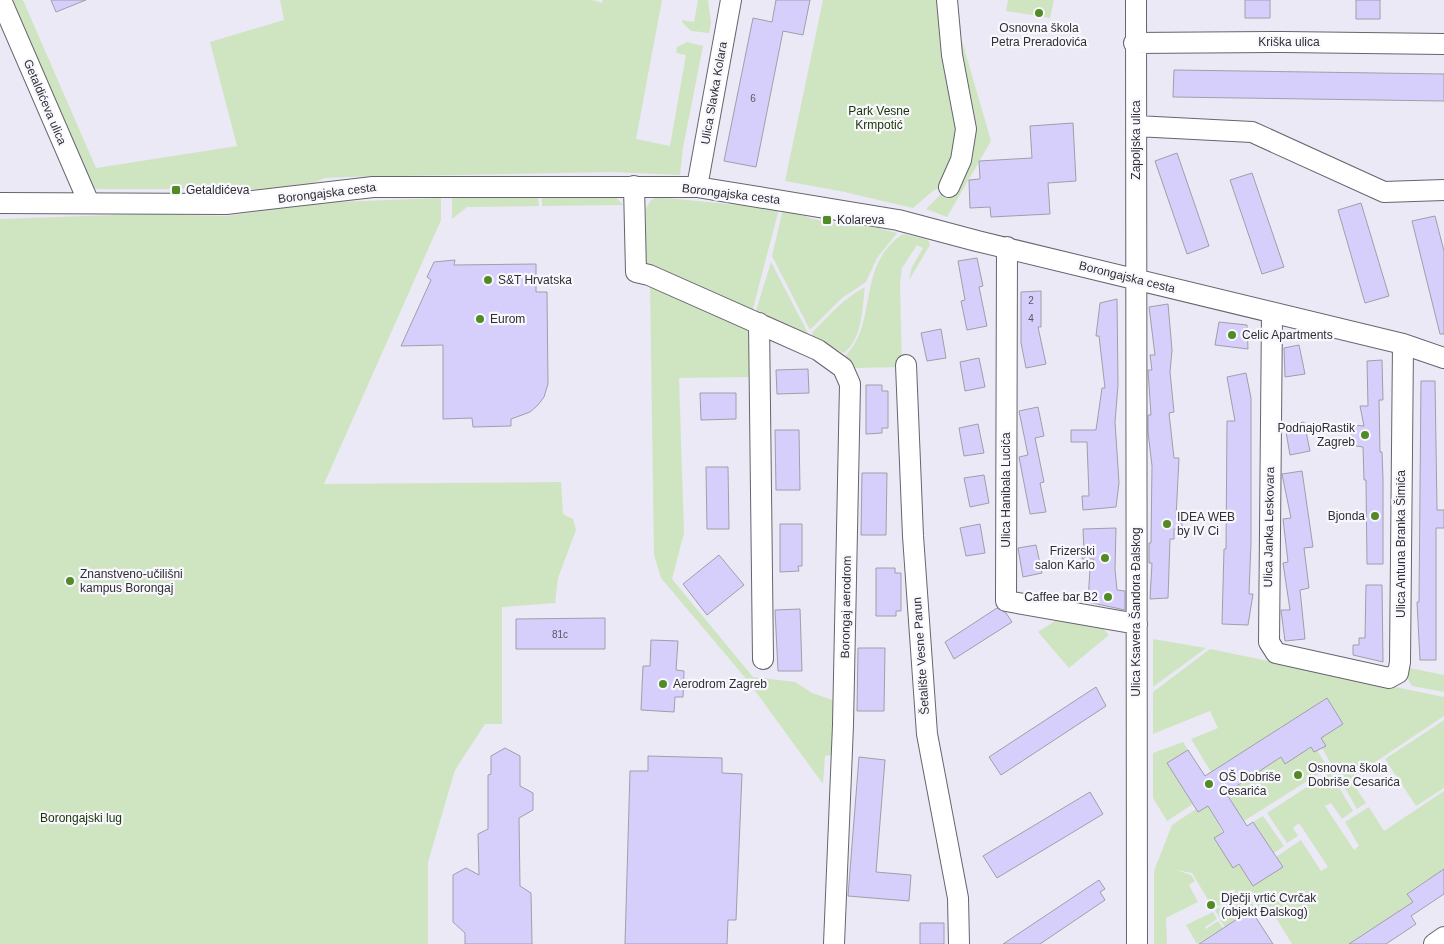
<svg xmlns="http://www.w3.org/2000/svg" width="1444" height="944" font-family="Helvetica,sans-serif">
  <style>
    .green { fill: #cfe5c2 }
    .building { fill: #d7cffb; stroke: #a09eaa }
    .lines { fill: none; stroke-linecap: round; stroke-linejoin: round }
    .minor-casing { stroke: #66646e; stroke-width: 22 }
    .minor { stroke: #fff; stroke-width: 20 }
    .poi-dot { fill: #528a25; stroke: #f8f7fe; stroke-width: 2 }
    .labels { text-anchor: middle; stroke-width: 4.5; stroke-linejoin: round; paint-order: stroke }
    .number-label { font-size: 10px; fill: #595765 }
    .poi-label { font-size: 12px; fill: #2f2f33; stroke: #f8f7fe; text-anchor: start }
    .street-label { font-size: 12px; fill: #2f2f33; stroke: #f8f7fe }
    .park-label { font-size: 12px; fill: #193400; stroke: #f8f7fe }
  </style>
  <rect width="100%" height="100%" fill="#eae9f5"/>
  <path class="green" d="M10 0H23L96 168 237 146 210 42 284 20 280 0H592L602 3 603 0H662L636 139 670 146 686 55 676 53 677 47 687 42 703 46 683 148 680 175 612 172 345 177 325 178 313 183 261 192 256 189H96L91 185Z
    M698 0H708L711 23 709 33 691 31 682 22V20L694 22Z
    M823 0H942L960 133 941 188 934 190 913 208 840 191 785 181Z
    M1008 0H1054L1050 18 1006 11Z
    M958 27 991 141 947 217 926 209 940 195 948 199 958 182Z
    M452 196H538L539 206 467 207 452 219Z
    M542 196H615L623 205 542 206Z
    M657 197 779 209 752 312 646 264V208L651 200Z
    M441 198V220L324 484 561 482 563 514 573 519 576 530 558 578 555 603 502 607V724H485L455 770 428 862V944H0V219L144 214 226 216 311 203Z
    M783 209 813 219 836 223 854 222 897 233 877 258 866 282 842 298 810 330 772 256Z
    M903 234 928 240 930 245 909 280 912 267 923 248 917 245 902 268 900 283 902 367 855 368 845 356C879 323 855 266 903 234Z
    M771 262 810 337 755 314Z
    M650 282 752 329 755 377 679 378 684 533 672 579 753 677 795 682 812 693 838 702 836 754 825 756 823 784 748 681 661 578 654 555Z
    M865 287C862 308 863 338 844 353L813 338 812 333C828 316 844 298 865 287Z
    M1063 616 1099 624 1109 635 1069 668 1038 632Z
    M1153 639 1206 648 1153 687Z
    M1210 649 1444 697V716L1350 779 1366 803 1357 809 1322 748 1321 738 1343 724 1327 698 1211 772 1191 739 1218 728 1210 711 1153 734V692Z
    M1409 668 1444 675V692L1412 686 1408 679Z
    M1444 720V788L1416 806 1385 759Z
    M1183 742 1188 750 1167 763 1193 804 1167 821 1153 798V753Z
    M1311 747 1314 752 1317 750 1328 768 1244 821 1226 793 1281 757 1285 763Z
    M1330 772 1353 811 1342 819 1331 803 1325 806 1354 850 1359 846 1345 822 1369 807 1384 831 1444 791V869L1407 893 1413 902 1349 944H1292L1273 913 1265 918 1248 891 1237 896 1234 889 1221 895 1224 903 1213 908 1192 873 1176 870 1191 875 1195 881 1189 885 1198 902 1166 918 1167 944H1154V871L1172 825 1196 809 1198 812 1208 806 1253 886 1276 857 1301 840 1321 871 1328 867 1299 823 1293 828 1298 836 1287 843 1267 813Z
    M1263 816 1284 846 1274 853 1253 822Z
    M1247 894 1256 909 1225 927 1220 920 1231 912 1230 910 1219 917 1215 910Z
    M1213 912 1217 919 1205 927 1206 929 1218 921 1223 928 1197 944 1186 925Z"/>
  <path class="building" d="M51 0H86L56 12Z
    M776 0H810L803 35 783 31 756 167 724 161 753 18 772 22Z
    M1245 0H1270V18H1245Z
    M1356 0H1380V19H1356Z
    M1174 70 1444 74V101L1173 97Z
    M1073 123 1076 181 1048 183 1050 214 991 217 990 207 970 208 969 180 980 179 979 161 1032 158 1030 126Z
    M1177 153 1209 246 1187 254 1155 161Z
    M1252 173 1284 267 1262 274 1230 180Z
    M1361 203 1389 296 1365 303 1338 210Z
    M1435 216 1444 251V334H1440L1412 221Z
    M977 258 983 286 979 287 987 326 967 330 961 301 965 300 958 261Z
    M455 260 454 265 536 264V292H547L548 384 544 397 538 405 530 412 511 419V426L473 427 472 418 443 419V345L401 346 431 280 427 277 434 262Z
    M1041 291V327H1038L1046 364 1026 368 1021 343V292Z
    M1117 299 1118 385 1115 422 1119 483 1116 507 1083 510 1082 496H1089L1087 442H1071V430H1096L1102 388H1105L1099 336H1096L1100 303Z
    M1168 304 1172 350 1170 372 1174 412 1169 413 1174 458H1179L1176 518H1182V529H1174V539H1170L1168 598 1150 599 1152 563H1149V543H1151L1152 466 1148 432V415H1151L1148 370H1152L1150 355H1155L1149 307Z
    M1219 322 1247 325 1248 349 1215 345Z
    M941 329 946 358 927 361 921 333Z
    M1299 345 1305 374 1285 377 1284 348Z
    M979 358 985 387 965 391 960 362Z
    M1382 360 1383 400H1379L1380 452H1382L1383 479V564H1367L1366 480H1364L1363 447 1350 445 1352 425 1364 426 1360 406H1368L1367 361Z
    M808 369 809 393 777 394 776 370Z
    M1246 373 1251 398V543L1249 594H1253L1248 625 1222 624 1224 549H1226L1227 421H1235L1227 377Z
    M1421 381H1435L1437 510H1444V528H1436V660H1420L1417 602H1419Z
    M866 385H882V391H888V428H882V433L866 434Z
    M700 393H736V419L701 420Z
    M1038 407 1044 436 1035 438 1044 482 1040 483 1046 512 1030 514 1019 457 1028 455 1019 411Z
    M1304 422 1310 451 1290 455 1285 426Z
    M978 424 984 453 964 456 959 428Z
    M775 430H799L800 490H776Z
    M706 467H728L729 529H707Z
    M1302 471 1313 547 1304 548 1309 588 1300 590 1305 639 1285 641 1281 610H1290L1283 563 1288 562 1283 519 1291 518 1282 474Z
    M862 473H887L886 535H861Z
    M984 475 989 503 970 507 964 478Z
    M780 524H802V566H798L799 571 780 572Z
    M980 524 985 553 966 556 960 528Z
    M1116 528 1115 569 1117 590 1125 591V610L1088 602 1090 568 1094 559H1082L1084 551 1083 529Z
    M1036 545 1042 573 1023 577 1018 548Z
    M719 555 744 585 707 615 683 584Z
    M876 568H895V573H901V611H896V616H876Z
    M1366 585H1382L1383 662 1353 655V645H1359V638H1365Z
    M997 608 1006 613 1012 622 954 659 945 642Z
    M800 609 802 671H778L775 610Z
    M605 618V649H516V619Z
    M651 640 678 641 676 670 684 671 683 697H675L674 712 641 710 643 666H650Z
    M858 648H885L884 711H857Z
    M1096 687 1106 706 1001 775 989 757Z
    M1327 698 1343 724 1321 738 1326 746 1314 752 1311 747 1285 764 1281 757 1226 793 1247 826 1253 822 1283 867 1253 886 1239 864 1233 868 1214 838 1224 832 1208 806 1198 812 1167 763 1188 750 1205 776Z
    M505 748 520 756V786L533 793V810L519 818 520 886 531 893 532 944H465V933L453 922V875L466 868 479 875 478 834 488 829V775L491 774V756Z
    M648 756 722 758V773L742 774 736 920H728L727 944H625L630 771H648Z
    M859 757 885 760 876 872 911 875 909 901 848 896Z
    M1090 792 1103 814 997 878 983 856Z
    M1444 869V894L1411 916 1416 924 1386 944H1349L1413 902 1407 894Z
    M1099 880 1105 889 1100 892 1105 900 1040 944H1003Z
    M1251 910 1273 944H1199Z
    M920 923H944V944H920Z"/>
  <g class="lines">
    <defs>
      <path id="minor" d="M1 0 89 203
        M947 0 952 55 966 129 961 160 949 187
        M1136 0 1137 944
        M1134 43 1283 42 1444 44
        M1136 126 1252 132 1384 192 1444 190
        M634 186 636 272 649 275 818 350 843 368 850 384 843 725 834 944
        M697 187 731 0
        M0 203 226 204 373 187H697L898 220 977 241 1403 344 1444 358
        M1007 247 1006 601 1137 624
        M1272 313 1269 642 1276 653 1389 678 1398 673 1400 662 1403 344
        M759 323 763 659
        M906 365 913 536 927 734 958 898 959 944
        M1434 944 1444 937"/>
    </defs>
    <use href="#minor" class="minor-casing"/>
    <use href="#minor" class="minor"/>
  </g>
  <g class="poi-dot">
    <circle cx="1039" cy="13" r="5"/>
    <rect x="171" y="185" width="10" height="10" rx="2.5"/>
    <rect x="822" y="215" width="10" height="10" rx="2.5"/>
    <circle cx="488" cy="280" r="5"/>
    <circle cx="480" cy="319" r="5"/>
    <circle cx="1232" cy="335" r="5"/>
    <circle cx="1365" cy="435" r="5"/>
    <circle cx="1375" cy="516" r="5"/>
    <circle cx="1167" cy="524" r="5"/>
    <circle cx="1105" cy="558" r="5"/>
    <circle cx="70" cy="581" r="5"/>
    <circle cx="1108" cy="597" r="5"/>
    <circle cx="663" cy="684" r="5"/>
    <circle cx="1298" cy="775" r="5"/>
    <circle cx="1209" cy="784" r="5"/>
    <circle cx="1211" cy="905" r="5"/>
  </g>
  <g class="labels">
    <g class="number-label">
      <text x="753" y="102">6</text>
      <text x="1031" y="304">2</text>
      <text x="1031" y="322">4</text>
      <text x="560" y="638">81c</text>
    </g>
    <g class="poi-label">
      <text x="1039" y="32" text-anchor="middle">Osnovna škola<tspan x="1039" dy="14">Petra Preradovića</tspan></text>
      <text x="186" y="194">Getaldićeva</text>
      <text x="837" y="224">Kolareva</text>
      <text x="498" y="284">S&amp;T Hrvatska</text>
      <text x="490" y="323">Eurom</text>
      <text x="1242" y="339">Celic Apartments</text>
      <text x="1355" y="432" text-anchor="end">PodnajoRastik<tspan x="1355" dy="14">Zagreb</tspan></text>
      <text x="1365" y="520" text-anchor="end">Bjonda</text>
      <text x="1177" y="521">IDEA WEB<tspan x="1177" dy="14">by IV Ci</tspan></text>
      <text x="1095" y="555" text-anchor="end">Frizerski<tspan x="1095" dy="14">salon Karlo</tspan></text>
      <text x="80" y="578">Znanstveno-učilišni<tspan x="80" dy="14">kampus Borongaj</tspan></text>
      <text x="1098" y="601" text-anchor="end">Caffee bar B2</text>
      <text x="673" y="688">Aerodrom Zagreb</text>
      <text x="1308" y="772">Osnovna škola<tspan x="1308" dy="14">Dobriše Cesarića</tspan></text>
      <text x="1219" y="781">OŠ Dobriše<tspan x="1219" dy="14">Cesarića</tspan></text>
      <text x="1221" y="902">Dječji vrtić Cvrčak<tspan x="1221" dy="14">(objekt Đalskog)</tspan></text>
    </g>
    <g class="street-label">
      <text x="1289" y="46">Kriška ulica</text>
      <text transform="translate(714 93) rotate(-80)" y="4">Ulica Slavka Kolara</text>
      <text transform="translate(45 102) rotate(67)" y="4">Getaldićeva ulica</text>
      <text transform="translate(1136 140) rotate(-90)" y="4">Zapoljska ulica</text>
      <text transform="translate(327 193) rotate(-7)" y="4">Borongajska cesta</text>
      <text transform="translate(731 194) rotate(7)" y="4">Borongajska cesta</text>
      <text transform="translate(1127 277) rotate(14)" y="4">Borongajska cesta</text>
      <text transform="translate(1006 490) rotate(-90)" y="4">Ulica Hanibala Lucića</text>
      <text transform="translate(1269 527) rotate(-89)" y="4">Ulica Janka Leskovara</text>
      <text transform="translate(1401 544) rotate(-90)" y="4">Ulica Antuna Branka Šimića</text>
      <text transform="translate(846 607) rotate(-89)" y="4">Borongaj aerodrom</text>
      <text transform="translate(1136 612) rotate(-90)" y="4">Ulica Ksavera Šandora Đalskog</text>
      <text transform="translate(921 656) rotate(-94)" y="4">Šetalište Vesne Parun</text>
    </g>
    <g class="park-label">
      <text x="879" y="115">Park Vesne<tspan x="879" dy="14">Krmpotić</tspan></text>
      <text x="81" y="822">Borongajski lug</text>
    </g>
  </g>
</svg>
